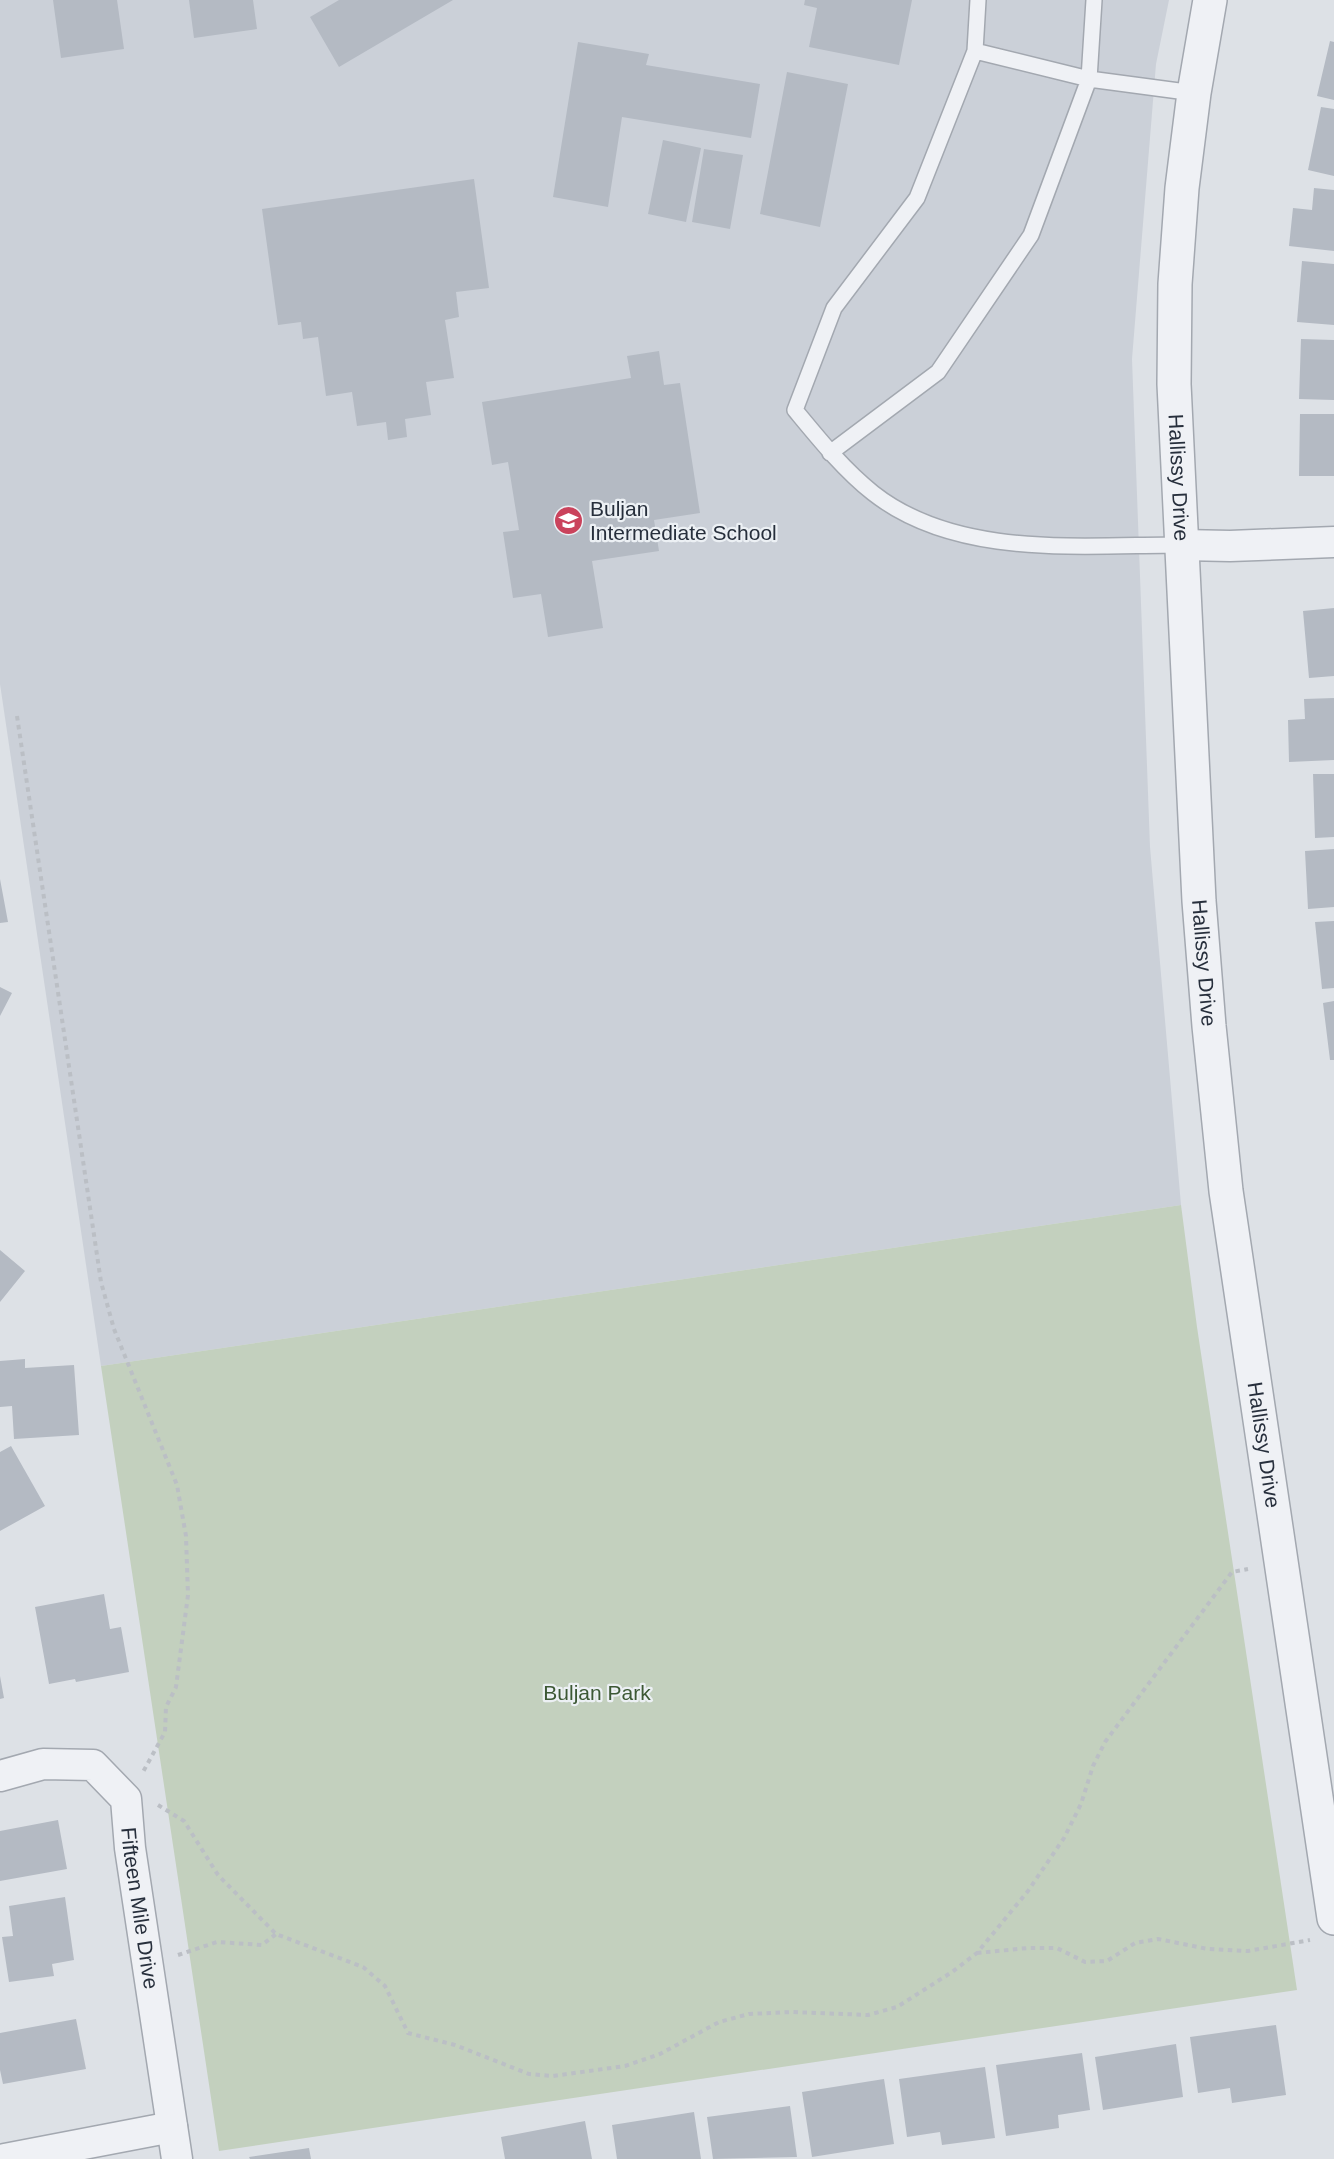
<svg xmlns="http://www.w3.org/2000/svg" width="1334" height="2159" font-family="Helvetica,sans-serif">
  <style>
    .built { fill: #cbd0d8 }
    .green { fill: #c3d0be }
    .building { fill: #b4bac3 }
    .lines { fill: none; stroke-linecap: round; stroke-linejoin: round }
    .service-casing { stroke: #a3a8b0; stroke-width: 18 }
    .minor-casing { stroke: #a3a8b0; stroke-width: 33 }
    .tertiary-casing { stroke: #a3a8b0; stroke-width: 36 }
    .path { stroke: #bbbfc5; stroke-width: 4; stroke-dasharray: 4.5 4.5; stroke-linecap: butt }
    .service { stroke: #eff1f5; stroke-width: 15 }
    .minor { stroke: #eff1f5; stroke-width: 30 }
    .tertiary { stroke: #eff1f5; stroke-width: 33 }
    .labels { text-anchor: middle; stroke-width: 4.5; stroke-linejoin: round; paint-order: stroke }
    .street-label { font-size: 21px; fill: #272f3c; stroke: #ecf0f4 }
    .poi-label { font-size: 21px; fill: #272f3c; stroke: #ecf0f4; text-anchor: start }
    .park-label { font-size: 21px; fill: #3c5834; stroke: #ecf0f4 }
  </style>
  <rect width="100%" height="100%" fill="#dde1e6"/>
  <path class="built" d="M0 0H1169L1156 64 1132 359 1150 847 1181 1205 101 1366 0 684Z"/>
  <path class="green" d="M1181 1205 1197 1327 1297 1990 219 2151 101 1366Z"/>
  <path class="building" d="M53 0H117L124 49 61 58Z
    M189 0H253L257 29 194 38Z
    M339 0H453L339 67 310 17Z
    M805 0H912L899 65 809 47 817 8 804 5Z
    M1330 41 1334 42V100L1317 96Z
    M578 42 649 54 646 65 760 84 751 138 622 117 608 207 553 197Z
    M787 72 848 84 820 227 760 214Z
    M1321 107 1334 109V176L1308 170Z
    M663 140 701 148 686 222 648 214Z
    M704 149 743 155 730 229 692 222Z
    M474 179 489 288 456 292 459 317 445 320 454 378 426 382 431 415 405 419 407 437 388 440 386 422 357 426 352 392 326 396 318 337 303 339 301 322 278 325 262 209Z
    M1314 188 1334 190V251L1289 246 1293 208 1312 210Z
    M1302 261 1334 264V325L1297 322Z
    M1301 339 1334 340V400L1299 399Z
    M659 351 664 385 680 383 700 513 654 520 659 551 592 561 603 628 548 637 541 594 513 598 503 532 519 530 508 462 492 465 482 402 631 378 627 356Z
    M1300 414H1334V476H1299Z
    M1334 608V676L1309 678 1303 611Z
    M1334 698V760L1289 762 1288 720 1305 719 1304 699Z
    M1313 774H1334V837L1315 838Z
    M1334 849V907L1308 909 1305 851Z
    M0 879 8 922 0 923Z
    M1334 921V988L1322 989 1315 922Z
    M0 987 12 993 0 1016Z
    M1334 1001V1060H1330L1323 1003Z
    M0 1250 25 1271 0 1302Z
    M25 1359V1368L74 1365 79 1435 14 1439 12 1406 0 1407V1361Z
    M11 1446 45 1506 0 1531V1452Z
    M104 1594 110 1629 121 1627 129 1672 76 1682 75 1679 49 1684 35 1607Z
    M0 1676 4 1698 0 1699Z
    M58 1820 67 1869 0 1881V1831Z
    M65 1897 74 1960 52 1964 54 1976 9 1982 2 1937 13 1936 9 1906Z
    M76 2019 86 2069 3 2084 0 2070V2033Z
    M1276 2025 1286 2095 1232 2103 1230 2088 1198 2093 1190 2037Z
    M1176 2044 1183 2097 1103 2110 1095 2057Z
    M1082 2053 1090 2110 1058 2115 1059 2128 1006 2136 996 2065Z
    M985 2067 995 2138 942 2145 940 2132 907 2137 899 2079Z
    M884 2079 894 2144 812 2157 802 2092Z
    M790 2106 797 2157 713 2159 707 2117Z
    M694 2112 701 2159H617L612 2125Z
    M585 2121 592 2159H505L501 2137Z
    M309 2148 311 2159H250L249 2157Z"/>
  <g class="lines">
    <defs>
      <path id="service" d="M978 0 975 51 917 198 834 308 795 410C819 439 843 469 873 493 957 559 1081 545 1182 545
        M975 51 1089 79 1194 93
        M830 453 938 372 1031 235 1089 79 1094 0"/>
      <g id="minor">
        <path d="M1182 545 1230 546 1334 542"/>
        <path id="s1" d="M0 1776 43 1764 93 1765 126 1799 130 1848 177 2159"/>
        <path d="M5 2159 172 2127"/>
      </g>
      <g id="tertiary">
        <path id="s2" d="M1210 0 1194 93 1182 188 1175 284 1174 384 1199 901 1209 1026 1226 1191 1334 1918"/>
      </g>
    </defs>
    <use href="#service" class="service-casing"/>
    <use href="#minor" class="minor-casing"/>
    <use href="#tertiary" class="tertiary-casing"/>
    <path class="path" d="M17 716 101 1282 114 1329 177 1485 186 1536 188 1595 176 1687 166 1707 165 1732 143 1772
      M158 1805 184 1821 218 1875 276 1934 363 1967 385 1986 408 2033 455 2045 529 2074 553 2076 625 2066 660 2054 719 2022 749 2014 792 2012 868 2015 897 2007 952 1972 977 1953 1028 1891 1064 1838 1081 1804 1093 1766 1105 1742 1232 1572 1248 1569
      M977 1953 1028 1948H1057L1085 1962 1107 1961 1135 1943 1158 1939 1208 1949 1248 1951 1310 1940
      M178 1955 217 1942 262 1945 276 1934"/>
    <use href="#service" class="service"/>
    <use href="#minor" class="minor"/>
    <use href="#tertiary" class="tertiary"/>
  </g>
  <defs>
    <symbol id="school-disc" viewBox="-11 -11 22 22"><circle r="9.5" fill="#ca435c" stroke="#ecf0f4"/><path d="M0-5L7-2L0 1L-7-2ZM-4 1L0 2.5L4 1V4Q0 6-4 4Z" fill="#fff"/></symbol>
  </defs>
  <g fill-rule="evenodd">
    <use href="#school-disc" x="552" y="504" width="33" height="33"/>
  </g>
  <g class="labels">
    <g class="street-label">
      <text dy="7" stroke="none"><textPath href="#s2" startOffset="480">Hallissy Drive</textPath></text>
      <text dy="7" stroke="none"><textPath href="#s2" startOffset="966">Hallissy Drive</textPath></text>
      <text dy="7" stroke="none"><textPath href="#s2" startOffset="1452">Hallissy Drive</textPath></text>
      <text dy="7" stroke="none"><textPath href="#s1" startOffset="252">Fifteen Mile Drive</textPath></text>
    </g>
    <g class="poi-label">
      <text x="590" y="516">Buljan<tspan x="590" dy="24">Intermediate School</tspan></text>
    </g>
    <g class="park-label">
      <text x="597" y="1700">Buljan Park</text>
    </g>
  </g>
</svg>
